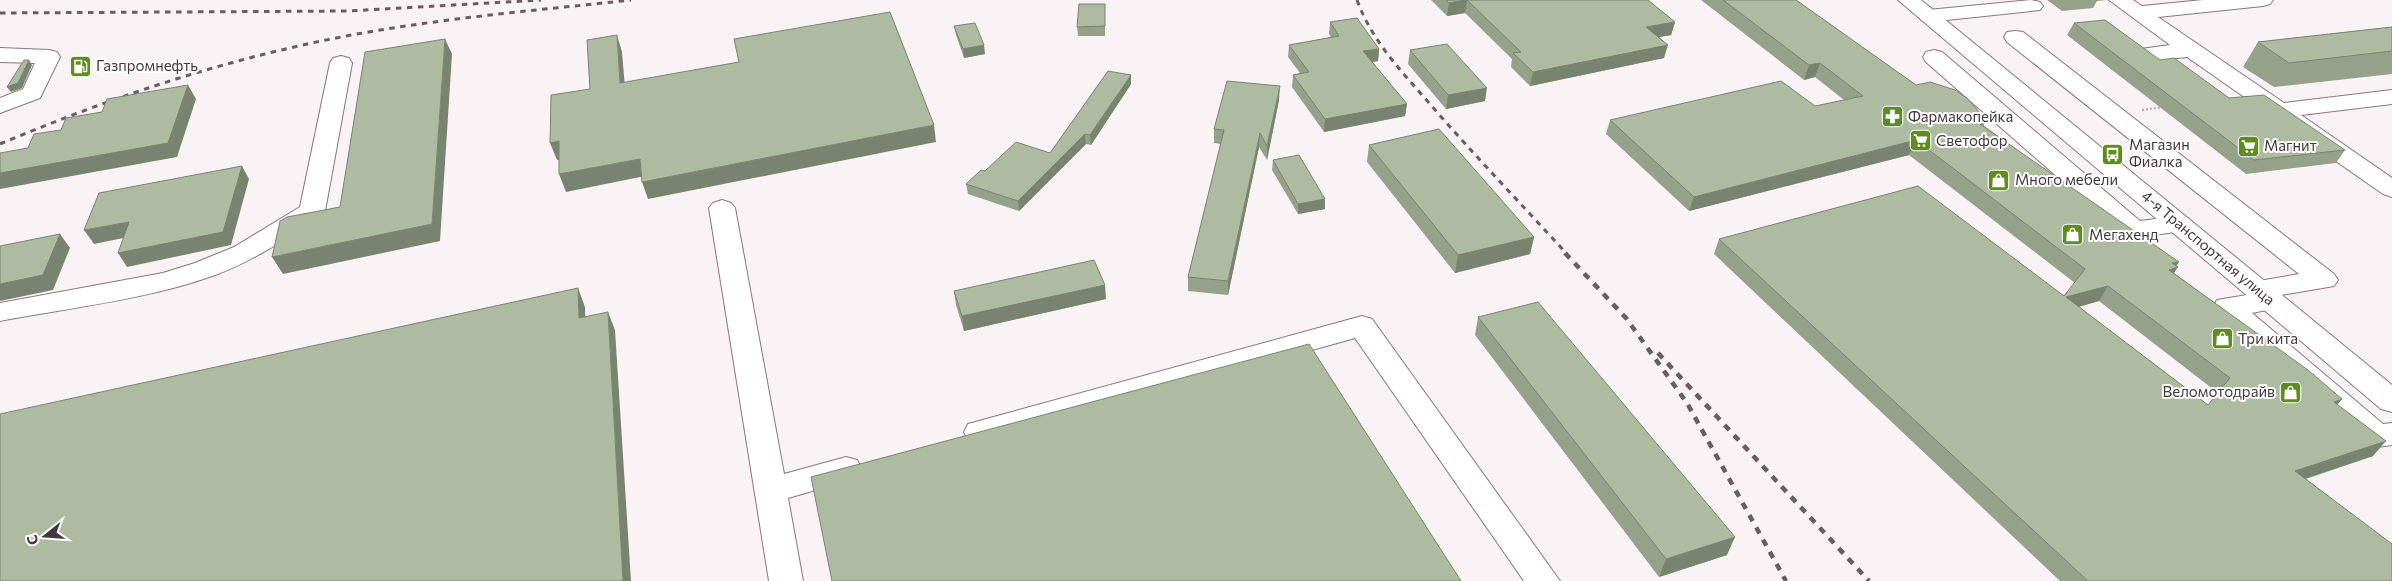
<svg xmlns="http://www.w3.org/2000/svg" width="2392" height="581" font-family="Commissioner,sans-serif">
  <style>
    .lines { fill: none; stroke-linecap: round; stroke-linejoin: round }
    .minor-casing { stroke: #90727e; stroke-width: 2 }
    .major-casing { stroke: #90727e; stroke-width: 2 }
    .path { stroke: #bbb2b5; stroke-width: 2.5; stroke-dasharray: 2 2; stroke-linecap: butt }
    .minor { fill: #fff; fill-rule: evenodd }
    .major { fill: #fff; fill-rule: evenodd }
    .rail-far1 { stroke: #695d61; stroke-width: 3; stroke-dasharray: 5.5 5.5; stroke-linecap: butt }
    .rail { stroke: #695d61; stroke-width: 4.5; stroke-dasharray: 7 7; stroke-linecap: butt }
    .wall { fill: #95a28a; fill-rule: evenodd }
    .shaded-wall { fill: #798470 }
    .building { fill: #adbca0; stroke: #798470; fill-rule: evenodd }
    .labels { text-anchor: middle; stroke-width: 4; stroke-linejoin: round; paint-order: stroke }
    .poi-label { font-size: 15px; fill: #45373c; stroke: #fff; text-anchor: start }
    .street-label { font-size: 15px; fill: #45373c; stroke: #fff }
  </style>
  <rect width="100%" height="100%" fill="#faf3f6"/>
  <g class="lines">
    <defs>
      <path id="minor" d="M2031 0 2040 2 2043 6 2040 10 1928 22 1921 20 1918 16 1921 12 1928 10Z
        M2109 0H2133L2142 6 2203 0H2273L2270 4 2263 6 2158 17 2284 103 2392 90V104L2301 115 2392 178V197L2383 194 2187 57 2149 61 2141 59 2138 54 2141 49 2170 45Z
        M2015 31 2023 32 2334 274 2338 280 2334 286 2281 295 2285 301 2281 307 2252 313 2383 424 2392 423V445L2377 447 2366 444 2217 314 2213 307 2217 300 2247 295 2243 289 2247 283 2299 274 2007 42 2004 37 2007 32Z
        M0 48 49 50 57 52 60 57 40 98 0 113V98L23 89 35 63 0 62Z
        M1934 50 1942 52 2140 221 2179 216 2188 218 2192 224 2188 230 2134 238 2125 236 1926 62 1923 57 1926 52Z
        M341 56 349 58 352 63 325 211 321 217C287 238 253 261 215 275 150 299 68 308 0 321V303L163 273 195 263 234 247 300 207 330 63 333 58Z
        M722 200 731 203 735 208 784 474 846 457 857 460 862 469 857 478 788 498 803 581H769L709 208 713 203Z
        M1362 316 1372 319 1560 581H1524L1355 338 979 443 968 440 964 432 968 424 979 421Z"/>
      <path id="major" d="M1898 0H1921L2392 385V412L2381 409Z"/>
    </defs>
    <use href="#minor" class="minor-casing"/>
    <use href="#major" class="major-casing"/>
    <path class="path" d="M2142 110 2163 107"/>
    <use href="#minor" class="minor"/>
    <use href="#major" class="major"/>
    <path class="rail-far1" d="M1357 0C1373 44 1406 76 1436 111 1478 159 1523 206 1567 254
      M0 13 348 11 541 0
      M0 144C107 99 217 62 331 39 430 19 531 11 631 0"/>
    <path class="rail" d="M1565 253 1626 318 1687 403 1786 581
      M1658 353 1869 581"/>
  </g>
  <path class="wall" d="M1431 0H1648L1675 22 1671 35 1659 37 1664 58 1530 86 1511 67 1512 59 1465 13 1447 16Z
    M1701 0H1796L1916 85 1983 125 2176 266 2174 273 2342 399 2337 405 2373 456 2306 479 2392 581H2060L1714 254 1719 239 2064 296 2075 283 1909 155 1689 211 1606 134 1610 120 1815 106 1844 100 1815 77 1804 80ZM2099 301 2218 393 2208 405 2078 307Z
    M2047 0H2107L2097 1 2093 8 2062 11Z
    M1105 4V36H1078L1077 27Z
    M1330 22 1379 49 1378 61 1372 62 1407 104 1405 116 1324 132 1292 87 1293 75 1300 73 1288 57 1289 45 1331 37 1329 34Z
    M2074 23 2160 60 2229 98 2345 150 2336 163 2246 174 2067 35Z
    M954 26 985 54 964 58 956 35Z
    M2392 27V74L2274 87 2243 67 2258 42Z
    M1410 50 1485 101 1446 109 1408 64Z
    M1131 84 1091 145 1086 144 1019 211 968 194 966 184 1050 153Z
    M1279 100 1267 160 1259 147 1228 295 1188 291V277L1221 144 1214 143V129Z
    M1369 145 1534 237 1530 254 1455 273 1367 162Z
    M1273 160 1325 209 1298 214 1272 170Z
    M954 291 1106 299 964 331 956 305Z
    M1478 317 1727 555 1659 577 1475 335Z"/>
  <path class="shaded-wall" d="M1467 0 1465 13 1447 16 1449 3Z
    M1675 22 1671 35 1643 40 1646 27Z
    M617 35 622 52 626 100 620 83Z
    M445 39 452 54 440 241 283 274 272 257 432 224Z
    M984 45 985 54 964 58 963 49Z
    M1668 45 1664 58 1530 86 1533 72Z
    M1379 49 1378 61 1362 63 1363 51Z
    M29 60 32 65 22 88 11 92 7 87Z
    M1820 63 1815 77 1804 80 1809 65Z
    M1131 75V84L1091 145 1090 135Z
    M188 85 196 99 177 157 0 189V173Z
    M1280 86 1279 100 1267 160V146Z
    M1487 88 1485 101 1446 109 1448 95Z
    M1407 104 1405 116 1324 132 1325 119Z
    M1986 120 1979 134 1977 122Z
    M934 125 936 142 648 199 642 182Z
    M1260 133 1259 147 1228 295V281Z
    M1085 134 1086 144 1019 211 1018 201Z
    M1916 140 1909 155 1689 211 1694 197Z
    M559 141 566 158 557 160 550 143Z
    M640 159 645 176 566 192 559 174Z
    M242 166 249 179 231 245 127 267 118 253Z
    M1325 199V209L1298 214V204Z
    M129 222 138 235 94 244 84 230Z
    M60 234 70 248 53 290 0 301V284Z
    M1534 237 1530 254 1455 273 1458 255Z
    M2179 262 2175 268 2178 267 2168 282 2159 285 2172 263Z
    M1105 285 1106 299 964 331 962 316Z
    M2108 286 2099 301 2057 313 2066 297Z
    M578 288 585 307 586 337 579 318Z
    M608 312 615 330 631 581H623Z
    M2342 399 2329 414 2334 402Z
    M2386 441 2373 456 2283 486 2295 471Z
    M1735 537 1727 555 1659 577 1666 559Z"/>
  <path class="building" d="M1446 0H1465L1449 3Z
    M1467 0H1648L1675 22 1646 27 1668 45 1533 72 1513 53 1521 52Z
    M1723 0H1796L1916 85 1930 82 1955 90 1968 99 1986 120 1977 122 2179 262 2172 263 2178 267 2169 270 2308 370 2342 399 2334 402 2386 441 2295 471 2392 544V581H2088L1719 239 1918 186 2064 296 2085 269 1916 140 1694 197 1610 120 1781 81 1815 106 1863 96 1820 63 1809 65ZM2108 286 2230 378 2208 405 2066 297Z
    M1079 4H1105V26L1077 27Z
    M890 12 934 125 642 182 640 159 559 174V141L550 143 551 95 590 89 587 40 617 35 620 83 739 62 734 39Z
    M1357 18 1379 49 1363 51 1407 104 1325 119 1293 75 1309 72 1289 45 1339 36 1330 22Z
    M2105 20 2160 60 2174 58 2229 98 2264 95 2345 150 2254 160 2074 23Z
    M975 23 984 45 963 49 954 26Z
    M2392 27V51L2289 63 2258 42Z
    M445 39 432 224 272 257 280 221 287 217 340 207 365 52Z
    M1447 44 1487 88 1448 95 1410 50Z
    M24 60H29L18 83 7 87Z
    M1108 71 1131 75 1090 135 1085 134 1018 201 966 184 981 170 985 171 1016 142 1050 153Z
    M1227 81 1280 86 1267 146 1260 133 1228 281 1188 277 1224 130 1214 129Z
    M188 85 168 143 0 173V153L28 148 34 134 61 130 66 118 102 112 107 99Z
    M1439 129 1534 237 1458 255 1369 145Z
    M1299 155 1325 199 1298 204 1273 160Z
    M242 166 223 232 118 253 129 222 84 230 99 193Z
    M60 234 43 275 0 284V246Z
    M1094 260 1105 285 962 316 954 291Z
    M578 288 579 318 608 312 623 581H0V414Z
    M1538 302 1735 537 1666 559 1478 317Z
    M1309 344 1461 581H832L811 477Z"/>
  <defs>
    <symbol id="fuel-square" viewBox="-11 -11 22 22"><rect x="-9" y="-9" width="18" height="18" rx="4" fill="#5e8c1f" stroke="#fff"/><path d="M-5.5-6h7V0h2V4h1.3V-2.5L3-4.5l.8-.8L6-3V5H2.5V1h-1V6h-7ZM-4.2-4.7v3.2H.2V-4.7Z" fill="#fff"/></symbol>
    <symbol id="pharmacy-square" viewBox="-11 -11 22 22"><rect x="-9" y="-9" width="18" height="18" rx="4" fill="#5e8c1f" stroke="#fff"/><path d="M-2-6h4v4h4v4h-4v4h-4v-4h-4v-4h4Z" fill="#fff"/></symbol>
    <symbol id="supermarket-square" viewBox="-11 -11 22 22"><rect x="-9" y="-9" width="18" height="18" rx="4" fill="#5e8c1f" stroke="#fff"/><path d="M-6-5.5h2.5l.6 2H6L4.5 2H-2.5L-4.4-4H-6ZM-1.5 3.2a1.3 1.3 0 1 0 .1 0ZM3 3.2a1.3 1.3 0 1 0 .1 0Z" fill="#fff"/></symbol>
    <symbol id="bus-square" viewBox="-11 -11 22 22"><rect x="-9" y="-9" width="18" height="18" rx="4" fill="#5e8c1f" stroke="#fff"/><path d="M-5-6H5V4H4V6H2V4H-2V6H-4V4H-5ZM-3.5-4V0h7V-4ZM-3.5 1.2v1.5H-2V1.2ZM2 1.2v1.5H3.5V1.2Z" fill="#fff"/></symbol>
    <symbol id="shop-square" viewBox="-11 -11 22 22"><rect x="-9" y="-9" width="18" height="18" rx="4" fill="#5e8c1f" stroke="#fff"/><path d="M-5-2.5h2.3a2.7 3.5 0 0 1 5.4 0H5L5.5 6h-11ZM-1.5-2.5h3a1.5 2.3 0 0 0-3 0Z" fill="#fff"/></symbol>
  </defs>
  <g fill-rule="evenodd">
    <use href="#fuel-square" x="68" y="54" width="25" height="25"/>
    <use href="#pharmacy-square" x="1880" y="104" width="25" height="25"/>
    <use href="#supermarket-square" x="1908" y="128" width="25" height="25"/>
    <use href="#supermarket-square" x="2236" y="134" width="25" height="25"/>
    <use href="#bus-square" x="2100" y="142" width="25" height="25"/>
    <use href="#shop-square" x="1986" y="168" width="25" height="25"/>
    <use href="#shop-square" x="2060" y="222" width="25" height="25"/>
    <use href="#shop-square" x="2210" y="326" width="25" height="25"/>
    <use href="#shop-square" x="2278" y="380" width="25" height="25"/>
  </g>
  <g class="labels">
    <g class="poi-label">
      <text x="96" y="71">Газпромнефть</text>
      <text x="1908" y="122">Фармакопейка</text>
      <text x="1936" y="146">Светофор</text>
      <text x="2129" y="150">Магазин<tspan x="2129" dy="17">Фиалка</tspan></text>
      <text x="2264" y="151">Магнит</text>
      <text x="2015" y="185">Много мебели</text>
      <text x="2089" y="240">Мегахенд</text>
      <text x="2238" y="344">Три кита</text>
      <text x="2275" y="397" text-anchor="end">Веломотодрайв</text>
    </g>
    <g class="street-label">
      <text transform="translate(2208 248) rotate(40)" y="5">4-я Транспортная улица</text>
    </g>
  </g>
  <g transform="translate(45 536) rotate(253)" stroke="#ffffff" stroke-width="4" paint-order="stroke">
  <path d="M0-4L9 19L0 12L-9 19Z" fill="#45373c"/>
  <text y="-8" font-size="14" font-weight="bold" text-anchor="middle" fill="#45373c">С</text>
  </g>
</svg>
